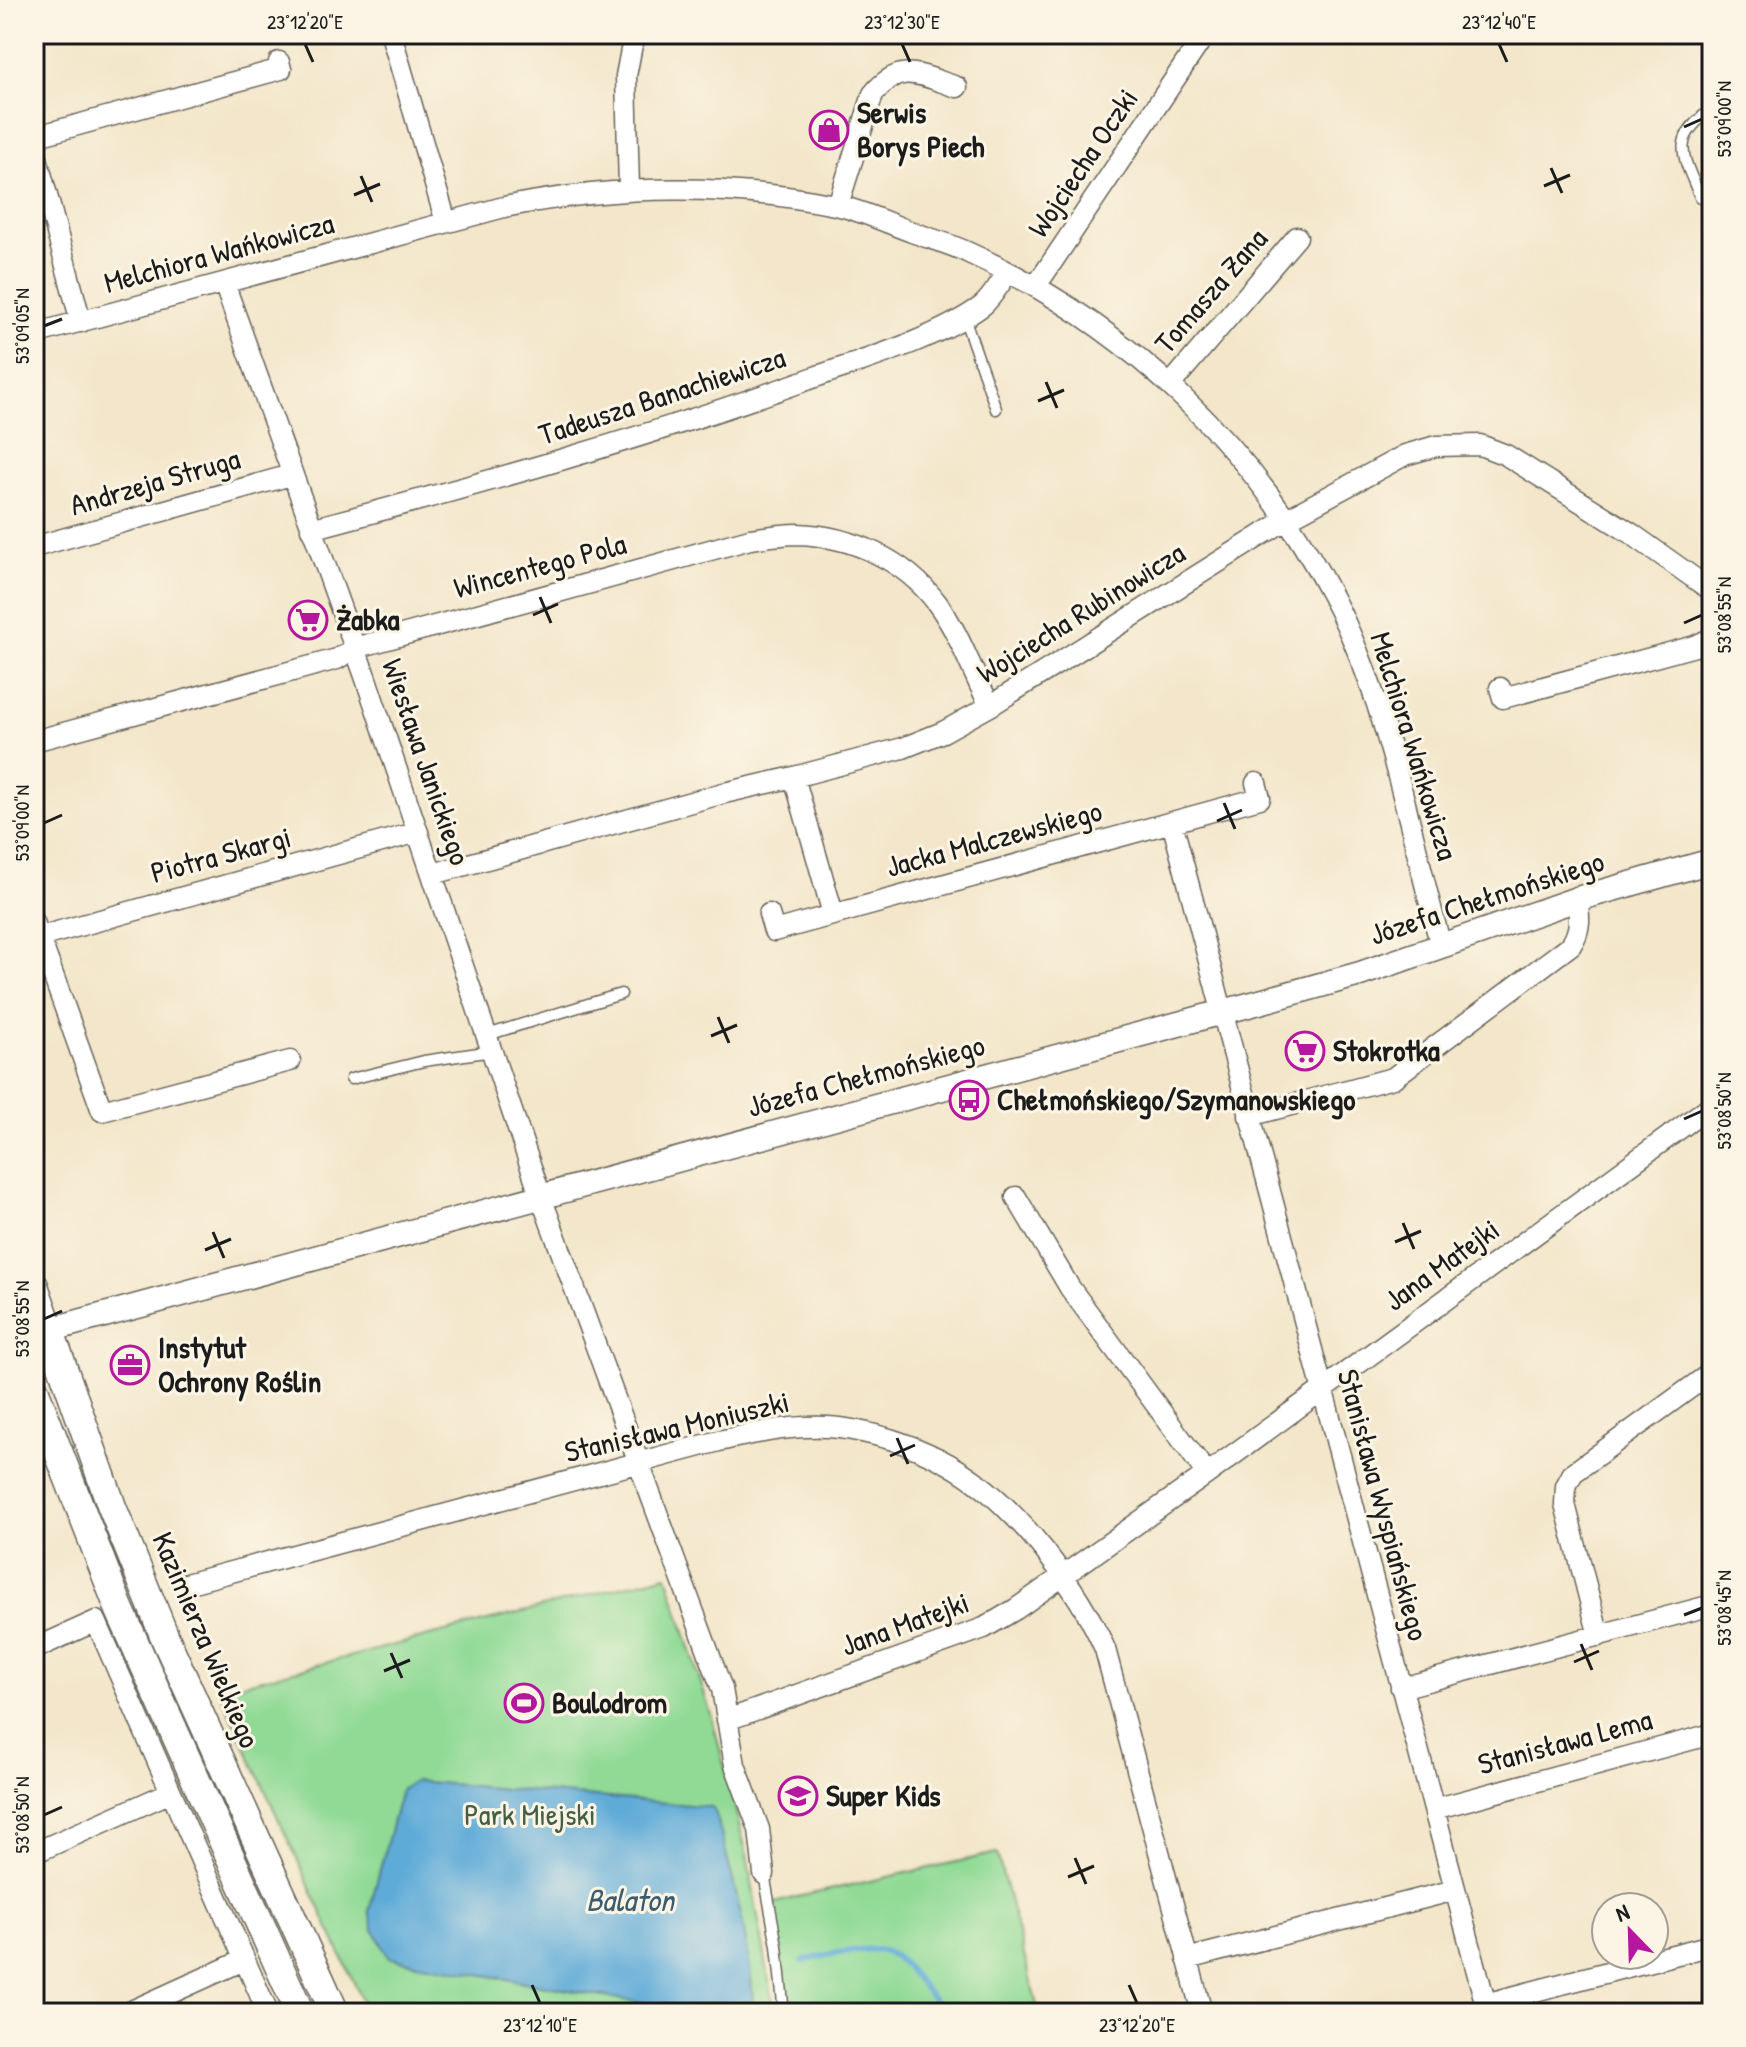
<svg xmlns="http://www.w3.org/2000/svg" width="1746" height="2047" font-family="'Patrick Hand',sans-serif">
  <style>
    .green { fill: #90da95; stroke: #567b58; stroke-width: 2 }
    .water { fill: #5fabd8; stroke: #3e647a; stroke-width: 2 }
    .lines { fill: none; stroke-linecap: round; stroke-linejoin: round }
    .stream { stroke: #5fabd8; stroke-width: 6 }
    .service-casing { stroke: #676359; stroke-width: 13 }
    .minor-casing { stroke: #676359; stroke-width: 23 }
    .tertiary-casing { stroke: #676359; stroke-width: 27 }
    .secondary-casing { stroke: #676359; stroke-width: 31 }
    .service { stroke: #fff; stroke-width: 10 }
    .minor { stroke: #fff; stroke-width: 20 }
    .tertiary { stroke: #fff; stroke-width: 24 }
    .secondary { stroke: #fff; stroke-width: 28 }
    .ticks { fill: none; stroke: #1c1c1c; stroke-width: 3 }
    .labels { text-anchor: middle; stroke-width: 6; stroke-linejoin: round; paint-order: stroke }
    .poi-label { font-size: 30px; font-weight: bold; fill: #1c1c1c; stroke: #fcf5e5; text-anchor: start }
    .street-label { font-size: 30px; fill: #1c1c1c; stroke: #fcf5e5 }
    .park-label { font-size: 30px; fill: #455e46; stroke: #fcf5e5 }
    .water-label { font-size: 32px; font-style: italic; fill: #3a5c71; stroke: #fcf5e5 }
    .neatline { fill: none; stroke: #1c1c1c; stroke-width: 3 }
    .ticks-label { font-size: 20px; text-anchor: middle; fill: #1c1c1c }
  </style>
  <rect width="100%" height="100%" fill="#fcf5e5"/>
  <filter id="ink" filterUnits="userSpaceOnUse"><feTurbulence type="fractalNoise" baseFrequency=".0125" numOctaves="2"/><feDisplacementMap in="SourceGraphic" scale="16" xChannelSelector="R" yChannelSelector="G"/><feConvolveMatrix kernelMatrix="1 2 1 2 8 2 1 2 1" color-interpolation-filters="sRGB"/></filter>
  <filter id="wash" filterUnits="userSpaceOnUse"><feTurbulence type="fractalNoise" baseFrequency=".006" numOctaves="4" result="noise"/><feDisplacementMap in="SourceGraphic" scale="32" xChannelSelector="R" yChannelSelector="G"/><feGaussianBlur stdDeviation="1.8" result="paint"/><feColorMatrix in="noise" values="0 0 0 0 0 0 0 0 0 0 0 0 0 0 0 0 0 1.4 0 .05"/><feComposite in="paint" operator="in"/></filter>
  <g filter="url(#wash)">
    <rect width="100%" height="100%" fill="#f3e6ca"/>
    <path class="green" d="M667 1575 712 1718 747 1855 775 2013H368L219 1690Z
      M997 1853 1039 2013H783L768 1905 797 1897Z"/>
    <path class="water" d="M415 1781 712 1807 716 1814C732 1878 753 1946 753 2013H698L389 1958 374 1930 369 1911 401 1790Z"/>
    <g class="lines">
      <path class="stream" d="M802 1961C826 1956 874 1941 894 1956 913 1971 929 1995 944 2013"/>
    </g>
  </g>
  <g filter="url(#ink)">
    <g class="lines">
      <defs>
        <path id="service" d="M1700 197C1683 155 1669 140 1712 109
          M964 317 996 409
          M487 1035 621 994
          M351 1079 424 1061 492 1051
          M764 1874 777 1946 784 2013"/>
        <path id="minor" d="M391 34 446 222
          M34 137 281 69 279 62
          M34 147 81 322
          M629 189 626 76 634 34
          M838 205 873 94C901 60 921 76 957 87
          M224 283 365 676 541 1197 722 1689 735 1765 759 1829 764 1874
          M1036 286 1205 34
          M34 334 504 207C614 185 725 183 835 205 861 210 887 223 912 232 931 239 951 244 969 253 1124 322 1254 446 1332 596 1389 704 1409 830 1441 946
          M1171 384 1297 237
          M311 529C481 484 650 437 815 377 867 359 938 338 982 306 992 298 1000 283 1008 272
          M34 547 291 475
          M1500 688 1503 698 1695 646 1712 638
          M34 741 337 659 355 648 750 539C765 537 783 534 798 534 851 536 904 559 937 603 960 634 972 672 990 706
          M794 777 833 914
          M1172 822 1488 2013
          M433 874 720 794 794 777 903 748 943 732 990 706 1287 519 1405 455 1436 446 1480 445 1506 455 1632 534 1712 591
          M769 914 774 931 1260 798 1256 783
          M34 922 102 1111 290 1061
          M39 937 418 832
          M1249 1116 1393 1078 1571 945C1581 930 1580 917 1577 899
          M1016 1197 1070 1288 1207 1474
          M186 1584 719 1441C755 1433 790 1425 828 1427 850 1428 873 1434 893 1440 961 1462 1000 1496 1044 1550 1068 1581 1089 1612 1105 1649L1202 2013
          M1599 1636 1565 1504 1566 1486 1573 1473 1712 1372
          M34 1649 96 1621 268 2013
          M1401 1688 1712 1605
          M727 1720 984 1628 1016 1609 1207 1474 1712 1105
          M1434 1809 1712 1734
          M34 1853 171 1792
          M1187 1959 1455 1890
          M1485 2004 1712 1945
          M127 2013 244 1960"/>
        <path id="tertiary" d="M34 1341 49 1330 1256 1003 1360 974 1577 899 1712 861"/>
        <path id="secondary" d="M34 1286 112 1507 166 1640 335 2013
          M34 1389 119 1608 300 2013"/>
      </defs>
      <use href="#service" class="service-casing"/>
      <use href="#minor" class="minor-casing"/>
      <use href="#tertiary" class="tertiary-casing"/>
      <use href="#secondary" class="secondary-casing"/>
      <use href="#service" class="service"/>
      <use href="#minor" class="minor"/>
      <use href="#tertiary" class="tertiary"/>
      <use href="#secondary" class="secondary"/>
    </g>
  </g>
  <path class="ticks" d="M305 44 313 62M902 44 910 62M1499 44 1507 62M1684 127 1702 119M1551 168 1562 193M361 176 372 202M1544 186 1570 175M354 195 380 184M44 326 62 319M1046 382 1057 408M1038 401 1064 390M540 597 551 623M533 615 558 604M1684 623 1702 615M1224 803 1235 829M1217 821 1242 810M44 823 62 815M718 1017 729 1043M711 1036 737 1025M1684 1119 1702 1111M1403 1223 1414 1249M213 1232 224 1258M1395 1242 1421 1231M205 1250 231 1239M44 1319 62 1311M897 1438 908 1464M890 1456 915 1445M1684 1615 1702 1608M1581 1644 1592 1670M391 1653 402 1678M1574 1662 1599 1651M384 1671 410 1660M44 1815 62 1807M1075 1858 1086 1884M1068 1877 1094 1866M532 1985 540 2003M1129 1985 1137 2003"/>
  <defs>
    <symbol id="shop-ring" viewBox="-11 -11 22 22"><circle r="9.5" fill="#fcf5e5" stroke="#b5179e" stroke-width="1.5"/><path d="M-5-2.5h2.3a2.7 3.5 0 0 1 5.4 0H5L5.5 6h-11ZM-1.5-2.5h3a1.5 2.3 0 0 0-3 0Z" fill="#b5179e"/></symbol>
    <symbol id="supermarket-ring" viewBox="-11 -11 22 22"><circle r="9.5" fill="#fcf5e5" stroke="#b5179e" stroke-width="1.5"/><path d="M-6-5.5h2.5l.6 2H6L4.5 2H-2.5L-4.4-4H-6ZM-1.5 3.2a1.3 1.3 0 1 0 .1 0ZM3 3.2a1.3 1.3 0 1 0 .1 0Z" fill="#b5179e"/></symbol>
    <symbol id="bus-ring" viewBox="-11 -11 22 22"><circle r="9.5" fill="#fcf5e5" stroke="#b5179e" stroke-width="1.5"/><path d="M-5-6H5V4H4V6H2V4H-2V6H-4V4H-5ZM-3.5-4V0h7V-4ZM-3.5 1.2v1.5H-2V1.2ZM2 1.2v1.5H3.5V1.2Z" fill="#b5179e"/></symbol>
    <symbol id="office-ring" viewBox="-11 -11 22 22"><circle r="9.5" fill="#fcf5e5" stroke="#b5179e" stroke-width="1.5"/><path d="M-6-3h4V-5.5h4V-3h4V5H-6ZM-1-4.5V-3h2v-1.5ZM-6 0V1H6V0Z" fill="#b5179e"/></symbol>
    <symbol id="stadium-ring" viewBox="-11 -11 22 22"><circle r="9.5" fill="#fcf5e5" stroke="#b5179e" stroke-width="1.5"/><path d="M0-5a6.5 5 0 1 0 0 10a6.5 5 0 1 0 0-10ZM-3.5-1.8h7v3.6h-7Z" fill="#b5179e"/></symbol>
    <symbol id="school-ring" viewBox="-11 -11 22 22"><circle r="9.5" fill="#fcf5e5" stroke="#b5179e" stroke-width="1.5"/><path d="M0-5L7-2L0 1L-7-2ZM-4 1L0 2.5L4 1V4Q0 6-4 4Z" fill="#b5179e"/></symbol>
  </defs>
  <g fill-rule="evenodd">
    <use href="#shop-ring" x="807" y="108" width="44" height="44"/>
    <use href="#supermarket-ring" x="286" y="598" width="44" height="44"/>
    <use href="#supermarket-ring" x="1283" y="1029" width="44" height="44"/>
    <use href="#bus-ring" x="947" y="1078" width="44" height="44"/>
    <use href="#office-ring" x="108" y="1343" width="44" height="44"/>
    <use href="#stadium-ring" x="502" y="1681" width="44" height="44"/>
    <use href="#school-ring" x="776" y="1774" width="44" height="44"/>
  </g>
  <g class="labels">
    <g class="poi-label">
      <text x="857" y="123">Serwis<tspan x="857" dy="34">Borys Piech</tspan></text>
      <text x="336" y="630">Żabka</text>
      <text x="1333" y="1061">Stokrotka</text>
      <text x="997" y="1110">Chełmońskiego/Szymanowskiego</text>
      <text x="158" y="1358">Instytut<tspan x="158" dy="34">Ochrony Roślin</tspan></text>
      <text x="552" y="1713">Boulodrom</text>
      <text x="826" y="1806">Super Kids</text>
    </g>
    <g class="street-label">
      <text transform="translate(1083 163) rotate(-56)" y="10">Wojciecha Oczki</text>
      <text transform="translate(219 253) rotate(-15)" y="10">Melchiora Wańkowicza</text>
      <text transform="translate(1211 291) rotate(-49)" y="10">Tomasza Zana</text>
      <text transform="translate(662 396) rotate(-18)" y="10">Tadeusza Banachiewicza</text>
      <text transform="translate(155 482) rotate(-16)" y="10">Andrzeja Struga</text>
      <text transform="translate(540 566) rotate(-15)" y="10">Wincentego Pola</text>
      <text transform="translate(1081 613) rotate(-32)" y="10">Wojciecha Rubinowicza</text>
      <text transform="translate(1414 746) rotate(73)" y="10">Melchiora Wańkowicza</text>
      <text transform="translate(426 762) rotate(71)" y="10">Wiesława Janickiego</text>
      <text transform="translate(994 839) rotate(-15)" y="10">Jacka Malczewskiego</text>
      <text transform="translate(221 855) rotate(-15)" y="10">Piotra Skargi</text>
      <text transform="translate(1487 898) rotate(-18)" y="10">Józefa Chełmońskiego</text>
      <text transform="translate(866 1076) rotate(-15)" y="10">Józefa Chełmońskiego</text>
      <text transform="translate(1442 1265) rotate(-36)" y="10">Jana Matejki</text>
      <text transform="translate(677 1427) rotate(-13)" y="10">Stanisława Moniuszki</text>
      <text transform="translate(1383 1505) rotate(75)" y="10">Stanisława Wyspiańskiego</text>
      <text transform="translate(905 1624) rotate(-20)" y="10">Jana Matejki</text>
      <text transform="translate(206 1640) rotate(67)" y="10">Kazimierza Wielkiego</text>
      <text transform="translate(1565 1742) rotate(-15)" y="10">Stanisława Lema</text>
    </g>
    <g class="park-label">
      <text x="530" y="1825">Park Miejski</text>
    </g>
    <g class="water-label">
      <text x="630" y="1911">Balaton</text>
    </g>
  </g>
  <rect width="1746" height="2047" fill="none" stroke="#fcf5e5" stroke-width="88"/>
  <g transform="translate(1630 1931) rotate(337)"><circle r="38" fill="#fcf5e5" stroke="#a29e95" stroke-width="2"/>
  <path d="M0-6L14 30L0 20L-14 30Z" fill="#b5179e"/>
  <text y="-12" font-size="22" font-weight="bold" text-anchor="middle" fill="#1c1c1c">N</text>
  </g>
  <rect x="44" y="44" width="1658" height="1959" class="neatline"/>
  <g class="ticks-label">
    <text x="305" y="29">23°12'20"E</text>
    <text x="902" y="29">23°12'30"E</text>
    <text x="1499" y="29">23°12'40"E</text>
    <text transform="translate(1724 119) rotate(-90)" y="7">53°09'00"N</text>
    <text transform="translate(22 326) rotate(-90)" y="7">53°09'05"N</text>
    <text transform="translate(1724 615) rotate(-90)" y="7">53°08'55"N</text>
    <text transform="translate(22 823) rotate(-90)" y="7">53°09'00"N</text>
    <text transform="translate(1724 1111) rotate(-90)" y="7">53°08'50"N</text>
    <text transform="translate(22 1319) rotate(-90)" y="7">53°08'55"N</text>
    <text transform="translate(1724 1608) rotate(-90)" y="7">53°08'45"N</text>
    <text transform="translate(22 1815) rotate(-90)" y="7">53°08'50"N</text>
    <text x="540" y="2032">23°12'10"E</text>
    <text x="1137" y="2032">23°12'20"E</text>
  </g>
</svg>
